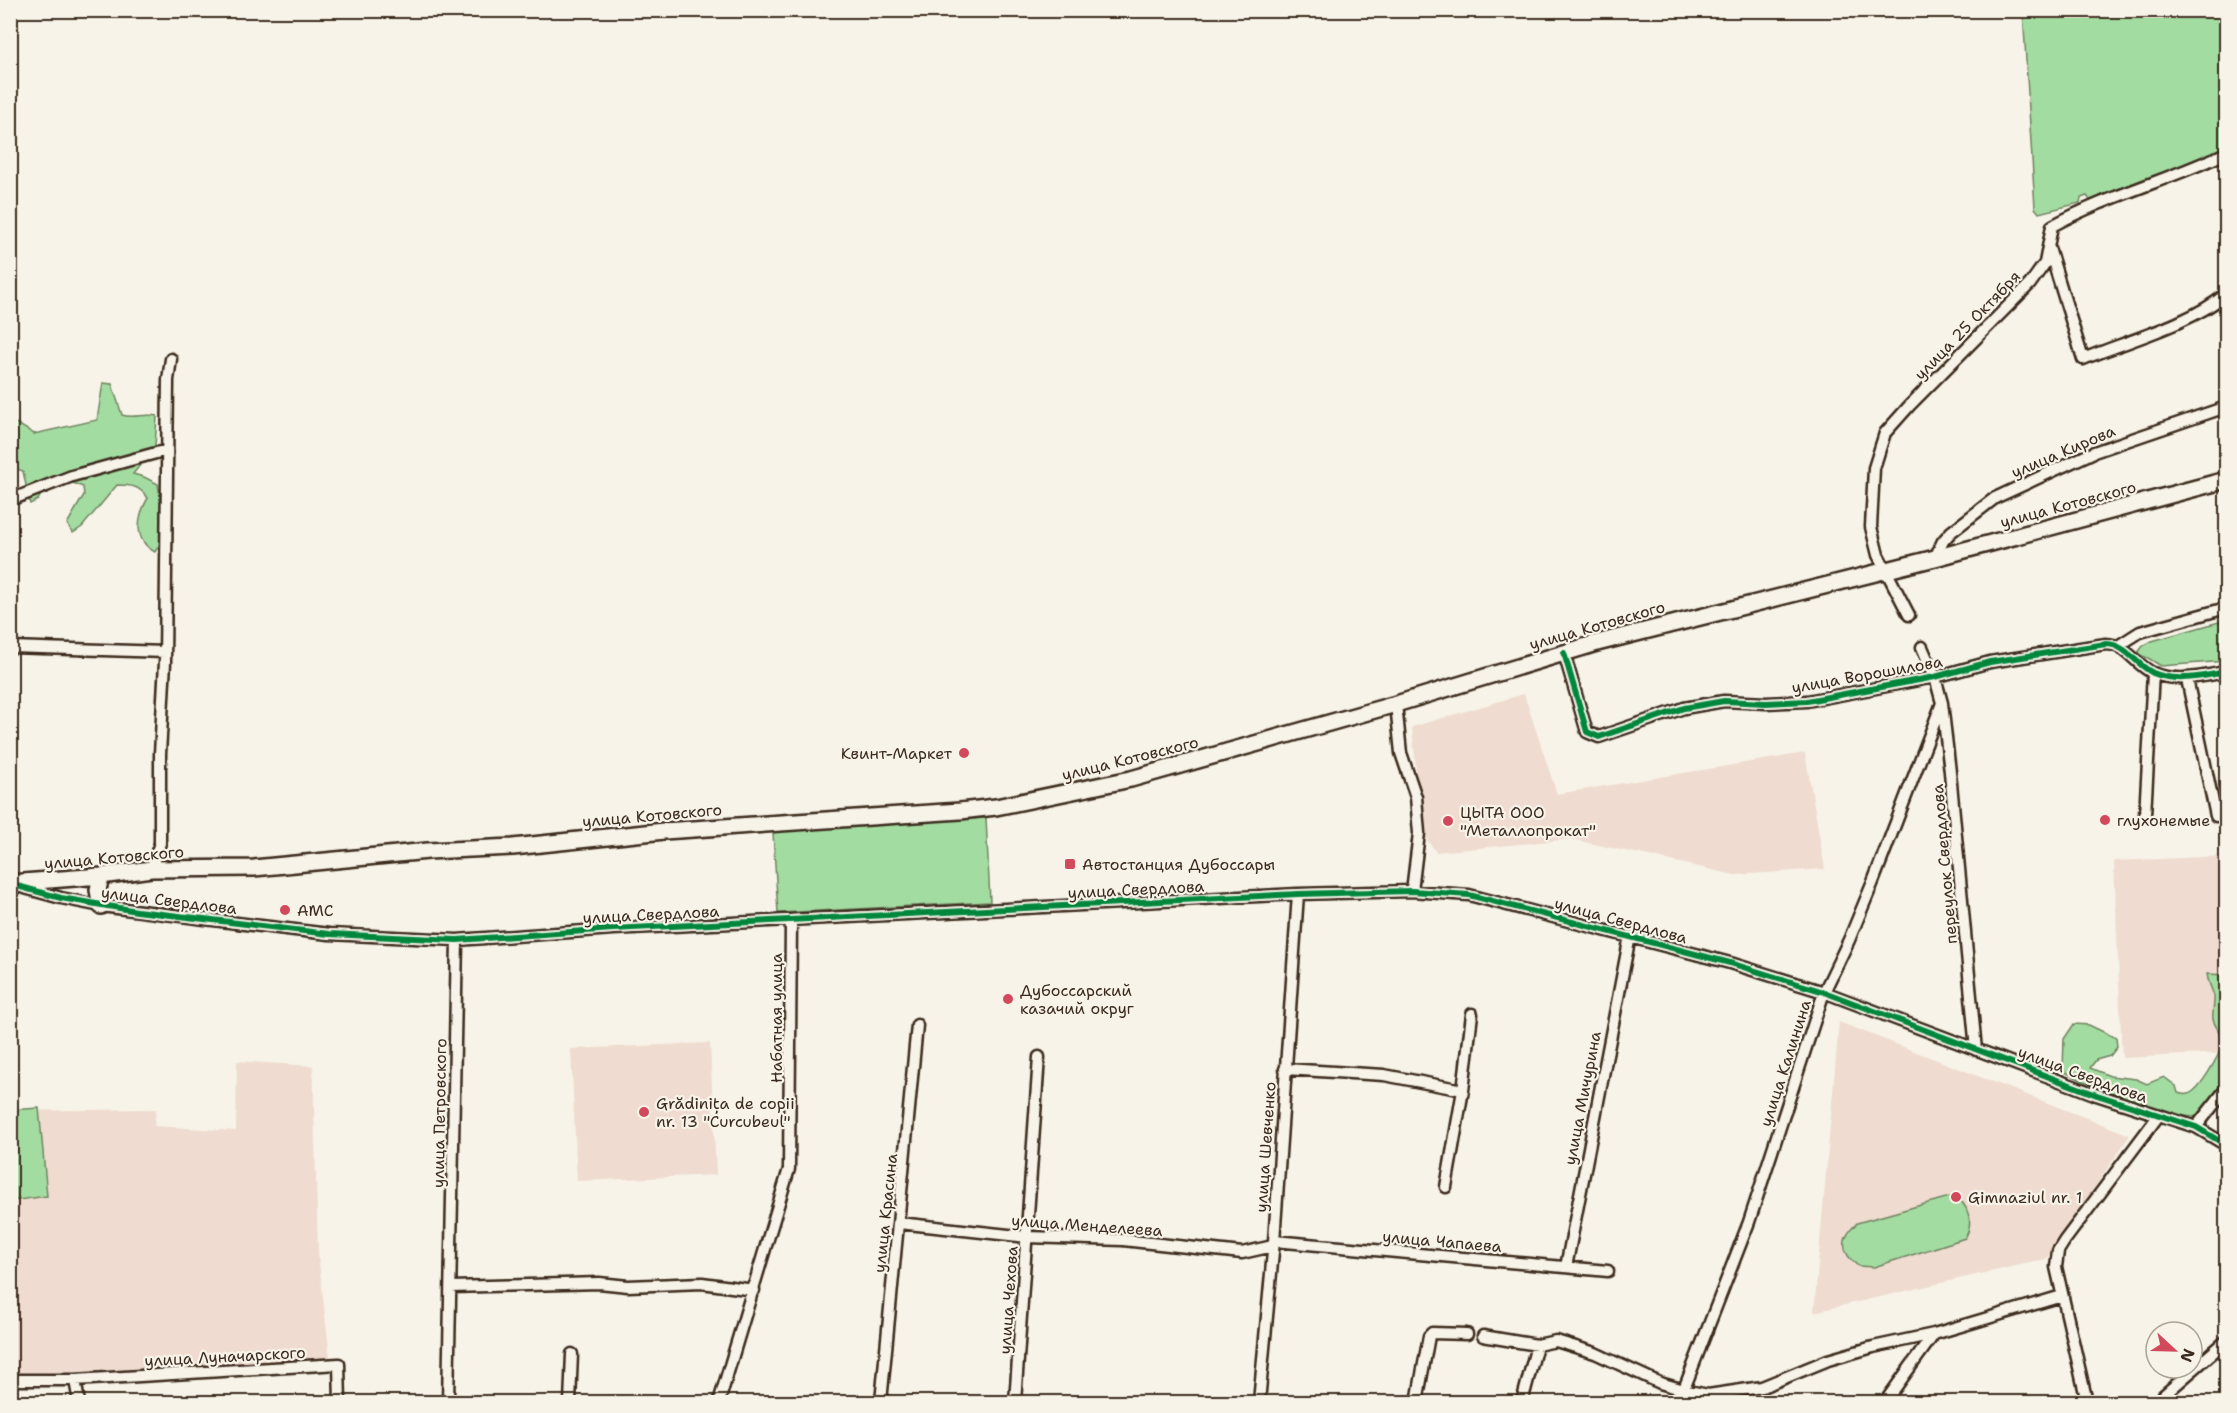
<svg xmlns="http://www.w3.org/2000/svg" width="2237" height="1413" font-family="'Shantell Sans',sans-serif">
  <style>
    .built { fill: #efdbcf }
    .green { fill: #a3dca1; stroke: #6f8360; stroke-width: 1.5 }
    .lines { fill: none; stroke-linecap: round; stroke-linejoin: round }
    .minor-casing { stroke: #3b2a1e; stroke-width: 15 }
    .highway-casing { stroke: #3b2a1e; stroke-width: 20 }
    .minor { stroke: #f7f3e8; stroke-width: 10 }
    .highway { stroke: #f7f3e8; stroke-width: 15 }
    .cycleway-casing { stroke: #f7f3e8; stroke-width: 10 }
    .cycleway { stroke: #00873e; stroke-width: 6 }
    .poi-dot { fill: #d1495b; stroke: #f7f3e8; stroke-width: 2 }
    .labels { text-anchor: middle; stroke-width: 4.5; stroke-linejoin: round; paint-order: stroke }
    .street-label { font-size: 16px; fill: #3b2a1e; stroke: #f7f3e8 }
    .poi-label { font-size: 16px; fill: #3b2a1e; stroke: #f7f3e8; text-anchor: start }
  </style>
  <rect width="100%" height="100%" fill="#f7f3e8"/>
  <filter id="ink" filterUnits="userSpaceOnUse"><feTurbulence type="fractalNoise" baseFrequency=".0167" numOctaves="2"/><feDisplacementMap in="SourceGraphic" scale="12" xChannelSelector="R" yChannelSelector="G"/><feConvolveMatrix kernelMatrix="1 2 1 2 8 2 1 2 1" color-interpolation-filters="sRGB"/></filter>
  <g filter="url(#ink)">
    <path class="built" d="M1524 694 1557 794 1805 753 1825 869 1735 875 1571 839 1436 852 1422 833 1412 727Z
      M2226 856V1053L2122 1058 2114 861Z
      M1839 1022 2130 1135 2046 1259 1814 1312Z
      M710 1043 716 1175 577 1181 571 1049Z
      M237 1061 313 1066 318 1254 330 1358 148 1370 11 1375 10 1111 156 1109 154 1126 236 1131Z"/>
    <path class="green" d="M2023 11H2226V149L2119 192 2090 200 2087 196 2081 198 2080 203 2039 213 2035 208Z
      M103 383 112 384 122 415C134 419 144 413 157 416L155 446 133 474 144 477 158 484C161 504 168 536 155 552 133 540 137 517 148 498 139 486 132 485 117 485L82 527 73 533 67 524 84 495 83 487 68 481 48 482 38 500 30 504 23 471 11 467V420L34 434 97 420Z
      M2226 620V661L2161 666 2148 658 2137 654 2143 646 2152 641Z
      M986 818 990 902 778 913 773 832Z
      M2207 974 2226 975V1080L2199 1117C2166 1118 2094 1087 2063 1071L2064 1039 2074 1024 2089 1025 2116 1038 2117 1047 2110 1056 2096 1060 2090 1068 2110 1076 2136 1079 2147 1084 2164 1077 2176 1086 2178 1093C2181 1094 2185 1095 2188 1094 2199 1092 2219 1056 2222 1045 2224 1035 2215 1028 2213 1019 2212 1011 2215 1003 2214 996 2212 988 2208 984 2207 974Z
      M39 1108 47 1196 11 1201V1110Z
      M1953 1196C1969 1203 1974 1224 1965 1238L1874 1267 1858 1266C1839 1251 1841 1238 1857 1223Z"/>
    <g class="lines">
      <defs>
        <path id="minor" d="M2049 248 2083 359C2127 341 2191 324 2226 294
          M10 500 72 476 167 450
          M1935 558 1943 541 1951 532 1995 498 2094 452 2226 407
          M1909 615 1878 555 1871 527 1874 468 1885 433 1910 405 2030 284 2045 263 2052 226C2107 196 2169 180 2226 153
          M2118 646 2140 632 2226 608
          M10 647 165 652
          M1922 647 1935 677 1942 703 1950 772 1976 1050
          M1564 653 1587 732 1599 737 1684 708 1724 701 1766 703 1807 701 1935 677 1990 662 2106 644C2126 644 2136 665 2153 673 2177 683 2202 676 2226 672
          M2187 679 2216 816
          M1396 704 1401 753 1416 797 1419 833 1412 891
          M2145 815 2153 673
          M151 869 160 843V754L165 662 168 380 171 359
          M14 885 61 898 101 906 261 926 329 934 457 940 613 929 1298 894 1412 891 1469 895 1730 963 1824 992 2097 1095 2196 1127 2226 1145
          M1285 1069 1384 1075 1463 1090
          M2196 1127 2226 1089
          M1446 1187 1463 1090 1472 1014
          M899 1223 1027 1237 1123 1240 1242 1253 1273 1246
          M1274 1241 1608 1271
          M1566 1267 1630 936
          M451 1287 599 1283 628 1286 702 1283 754 1290
          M1483 1336 1537 1345 1556 1341 1595 1353 1660 1383 1684 1390 1708 1395 1762 1387 1828 1360 1873 1347 1934 1334 2062 1296
          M10 1380H75L339 1364 340 1402
          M75 1380 79 1402
          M448 1402 457 940
          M570 1402 572 1354
          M719 1402 789 1169 791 921
          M881 1402 917 1025
          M1015 1402 1039 1057
          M1259 1402 1274 1241 1298 894
          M1417 1402 1429 1336 1432 1333 1467 1334
          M1522 1402 1537 1345
          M1679 1402 1749 1222 1824 992 1849 940 1873 882 1942 703
          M1885 1402 1934 1334
          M2087 1402 2056 1267 2058 1251 2065 1240 2159 1115
          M2156 1402 2226 1341"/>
        <path id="highway" d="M10 883 101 876 151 869 254 868 428 851 513 847 664 831 960 811 996 807 1131 779 1396 704 1597 643 1935 558 2226 480
          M101 906 98 890 101 876"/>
      </defs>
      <use href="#minor" class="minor-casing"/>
      <use href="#highway" class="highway-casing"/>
      <use href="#minor" class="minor"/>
      <use href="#highway" class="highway"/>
      <defs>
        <path id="cycleway" d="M1564 653 1587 732 1599 737 1684 708 1724 701 1766 703 1807 701 1935 677 1990 662 2106 644C2126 644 2136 665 2153 673 2177 683 2202 676 2226 672
          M10 884 61 898 137 911 329 934 457 940 613 929 1298 894 1412 891 1469 895 1730 963 1824 992 2097 1095 2196 1127 2226 1145"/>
      </defs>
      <use href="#cycleway" class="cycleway-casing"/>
      <use href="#cycleway" class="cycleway"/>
    </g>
  </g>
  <g class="poi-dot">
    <circle cx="964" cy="753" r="6"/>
    <circle cx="2105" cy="820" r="6"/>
    <circle cx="1448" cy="821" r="6"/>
    <rect x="1064" y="858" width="12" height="12" rx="3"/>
    <circle cx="285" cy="910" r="6"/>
    <circle cx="1008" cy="999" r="6"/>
    <circle cx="644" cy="1112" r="6"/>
    <circle cx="1956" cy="1197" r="6"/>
  </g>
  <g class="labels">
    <g class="street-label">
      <text transform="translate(1967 325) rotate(-46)" y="6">улица 25 Октября</text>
      <text transform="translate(2063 451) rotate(-23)" y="6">улица Кирова</text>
      <text transform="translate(2068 504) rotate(-15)" y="6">улица Котовского</text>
      <text transform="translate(1597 625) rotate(-16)" y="6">улица Котовского</text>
      <text transform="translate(1867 674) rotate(-10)" y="6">улица Ворошилова</text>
      <text transform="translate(1130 758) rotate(-14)" y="6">улица Котовского</text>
      <text transform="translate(652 815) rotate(-5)" y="6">улица Котовского</text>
      <text transform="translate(114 857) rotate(-5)" y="6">улица Котовского</text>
      <text transform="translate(1944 864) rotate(-95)" y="6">переулок Свердлова</text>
      <text transform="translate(1136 889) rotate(-3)" y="6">улица Свердлова</text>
      <text transform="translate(169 900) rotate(7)" y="6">улица Свердлова</text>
      <text transform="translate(651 914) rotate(-3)" y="6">улица Свердлова</text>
      <text transform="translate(1621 920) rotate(15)" y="6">улица Свердлова</text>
      <text transform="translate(776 1018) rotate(-90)" y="6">Набатная улица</text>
      <text transform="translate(1785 1063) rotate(-72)" y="6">улица Калинина</text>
      <text transform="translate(2083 1074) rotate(20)" y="6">улица Свердлова</text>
      <text transform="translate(1582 1098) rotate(-79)" y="6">улица Мичурина</text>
      <text transform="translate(439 1113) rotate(-89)" y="6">улица Петровского</text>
      <text transform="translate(1265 1147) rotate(-86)" y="6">улица Шевченко</text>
      <text transform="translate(885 1213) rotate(-84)" y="6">улица Красина</text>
      <text transform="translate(1087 1225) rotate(4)" y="6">улица Менделеева</text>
      <text transform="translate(1442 1241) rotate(5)" y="6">улица Чапаева</text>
      <text transform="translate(1008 1300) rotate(-86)" y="6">улица Чехова</text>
      <text transform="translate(225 1356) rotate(-3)" y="6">улица Луначарского</text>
    </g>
    <g class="poi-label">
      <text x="952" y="759" text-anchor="end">Квинт-Маркет</text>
      <text x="1460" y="818">ЦЫТА ООО<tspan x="1460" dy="18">"Металлопрокат"</tspan></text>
      <text x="2117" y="826">глухонемые</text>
      <text x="1082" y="870">Автостанция Дубоссары</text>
      <text x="297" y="916">AMC</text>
      <text x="1020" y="996">Дубоссарский<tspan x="1020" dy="18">казачий округ</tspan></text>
      <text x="656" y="1109">Grădinița de copii<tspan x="656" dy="18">nr. 13 "Curcubeul"</tspan></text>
      <text x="1968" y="1203">Gimnaziul nr. 1</text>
    </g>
  </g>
  <rect width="2237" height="1413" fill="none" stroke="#f7f3e8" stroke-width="36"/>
  <rect x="18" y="18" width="2201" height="1377" fill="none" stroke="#3b2a1e" stroke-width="2" filter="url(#ink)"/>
  <g transform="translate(2174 1350) rotate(112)"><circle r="28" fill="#f7f3e8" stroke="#aca397" stroke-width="1.5"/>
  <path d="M0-4.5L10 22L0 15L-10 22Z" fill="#d1495b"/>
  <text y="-9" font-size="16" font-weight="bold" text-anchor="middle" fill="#3b2a1e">N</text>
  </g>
</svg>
